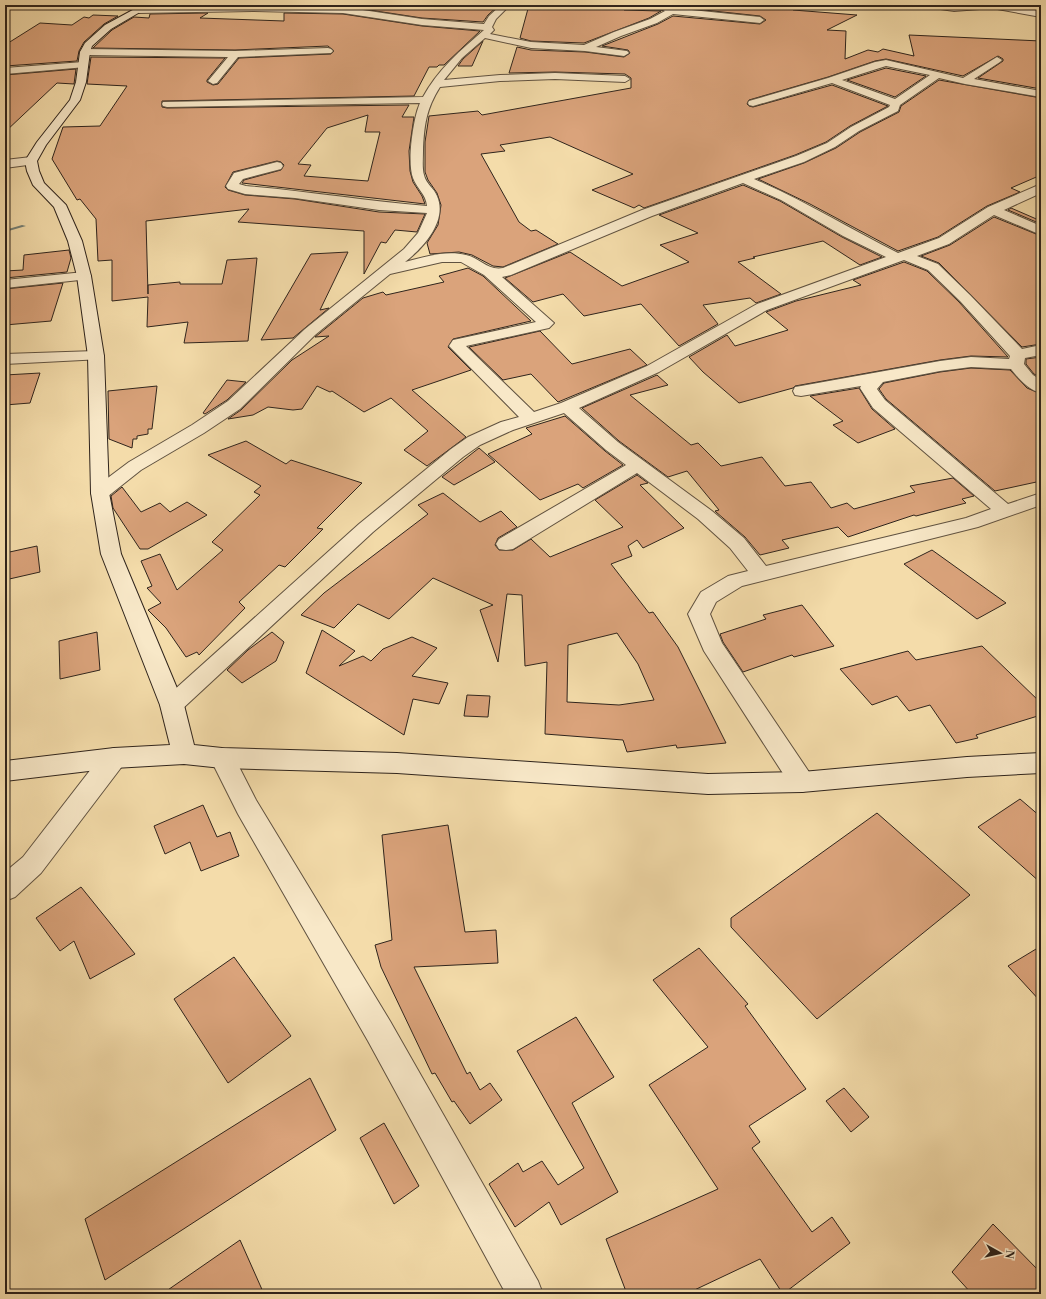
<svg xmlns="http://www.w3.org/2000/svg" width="1046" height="1299" font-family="'Libre Bodoni',serif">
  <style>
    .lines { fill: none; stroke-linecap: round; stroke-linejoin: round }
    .stream { fill: #727e76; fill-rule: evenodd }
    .building { fill: #daa37b; stroke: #2f241c; fill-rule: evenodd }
    .street-casing { stroke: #605240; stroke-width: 2 }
    .secondary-casing { stroke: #2f241c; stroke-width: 2 }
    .street { fill: #f8e8c8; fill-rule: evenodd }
    .secondary { fill: #f8e8c8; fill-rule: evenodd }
  </style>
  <rect width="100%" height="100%" fill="#f4dcaa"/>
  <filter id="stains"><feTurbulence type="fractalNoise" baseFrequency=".005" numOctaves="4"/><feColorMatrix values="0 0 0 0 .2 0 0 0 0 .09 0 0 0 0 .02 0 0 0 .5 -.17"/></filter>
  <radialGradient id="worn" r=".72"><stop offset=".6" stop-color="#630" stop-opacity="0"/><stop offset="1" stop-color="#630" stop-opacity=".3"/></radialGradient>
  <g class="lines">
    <path class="stream" d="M22 225 26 226 5 232V230Z"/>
  </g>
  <path class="building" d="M321 5H499L488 15 483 22 422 18 343 6Z
    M529 5H619L624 10 661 11 649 18 584 43 531 41 520 38Z
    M677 5 742 7 745 5H792L793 10 857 15 827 30 846 31 845 59 868 50 878 52 883 49 914 56 909 35 1041 41V89L978 78 1003 61V59L998 56 963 76 886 59 875 61 828 77 749 100 747 104 749 106 753 107 832 85 888 106 850 126 826 142 795 155 644 208 639 205 634 208 592 190 633 174 550 137 500 145 505 151 481 154 519 222 531 231 536 230 558 244 503 267 493 266 472 255 459 252 430 254 427 243 438 225 441 205 437 193 428 180 425 172V142L429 116 478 111 482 115 631 88V78L625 74 555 72 509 73 517 47 531 50 585 52 624 57 630 53 628 50 602 46 658 24 673 16 760 24 766 20 760 16 676 7Z
    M206 13H208L200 18 284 21V13L343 14 422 26 480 31 444 65H439L437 67H429L414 96 162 101V107L167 108 409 105 402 117H414L409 151 410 171 413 182 422 196 425 204 242 183 244 180 281 170 284 165 281 162 277 161 233 172 225 187 228 190 245 195 295 199 379 212 425 214 417 232 395 230 386 243 381 242 364 274V231L238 222 249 209 146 221 148 294V285L180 282V284H222L227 260 257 258 248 341 184 343 188 322 147 327 148 297 112 301V260L98 261 96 219 80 199 77 200 52 159 63 127 100 126 127 86 87 84 91 57 225 58 207 80V82L213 85 218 84 239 58 331 54 334 51 328 46 235 50 93 48 112 30 134 17 149 18 150 14ZM368 115 365 132H380L368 181 304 176 311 165 298 164 327 128Z
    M93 15 118 16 104 24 84 42 79 51 77 61 5 66V45L40 23 72 25 84 17 89 18Z
    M483 41 472 66H458L463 59Z
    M886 68 926 76 895 97 847 80Z
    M76 69 74 84 57 83 5 132V75Z
    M939 80 1041 98V175L1011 188 1020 192 987 206 938 237 898 251 810 204 758 179 804 163 836 148 860 132 899 112 901 106Z
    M743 185 780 201 842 237 882 257 860 265 823 241 753 257 755 258 738 262 781 294 756 303 750 298 703 305 718 324 679 346 641 304 584 316 563 294 533 302 505 278 570 252 622 286 689 262 660 245 698 233 659 215Z
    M1011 208 1041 221V224L1008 210Z
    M994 217 1041 236V344L1022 347 939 263 921 256 950 245Z
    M69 250 71 258 67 272 5 278V271L23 270 24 255Z
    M348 252 320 310 329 308 293 338 261 340 311 254Z
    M904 262 927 271 959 302 1008 357 971 356 940 360 795 386 793 388 739 403 703 372 689 357 727 335 735 346 788 330 766 312 796 301 861 285 853 280Z
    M468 268 483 276 531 321 453 339 448 347 471 370 412 390 466 437 427 466 404 450 428 431 391 398 364 412 332 391 330 392 317 386 302 409 293 410 268 407 253 415 228 419 241 410 292 360 329 336 315 337 363 298 383 292 386 295 444 282 439 276Z
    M63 283 51 321 5 325V289Z
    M540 331 572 364 630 349 647 365 558 402 531 374 503 380 469 347Z
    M1041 357V378L1034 374 1026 364V359Z
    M971 368 1010 370 1027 388 1041 394V481L995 491 886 399 879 389 884 383 940 372Z
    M40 373 30 403 5 405V375Z
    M657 375 668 385 630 395 691 445 698 443 721 466 762 457 785 486 811 482 831 508 847 503 854 509 915 492 910 486 953 478 974 496 962 499 966 503 916 516 914 515 848 537 838 527 782 540 789 548 760 555 745 537 716 512 715 511 719 510 687 471 668 477 619 441 582 408Z
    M227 380 246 382 227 400 205 414 203 413Z
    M157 386 152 429H148V434L137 436V439H133L132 448 109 439 108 391Z
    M859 388 872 409 895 429 858 443 833 425 843 421 810 396Z
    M565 416 605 451 623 465 583 488 578 484 540 500 488 454 532 434 526 428Z
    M246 441 286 464 291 460 362 483 317 528 323 529 285 567 279 565 239 602 245 608 199 655 197 652 186 657 166 628 148 610 161 603 147 588 152 586 141 561 160 554 177 590 223 550 212 542 260 495 254 492 261 486 208 455Z
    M479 448 495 462 454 485 442 477Z
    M637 475 648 483 640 485 684 528 643 548 637 540 628 546 632 556 611 564 649 613 653 612 678 647 726 743 677 748 676 745 627 752 623 740 545 734 547 662 525 666 522 595 507 594 498 662 480 610 493 605 433 578 389 619 358 604 334 628 301 615 324 593 428 514 418 505 443 493 480 522 501 511 517 527 498 538 495 545 499 550H513L531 539 550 557 623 527 595 500ZM617 633 638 664 654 700 619 705 567 702 568 645Z
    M122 487 141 512 160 503 170 512 187 502 207 515 148 549H140L113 508 111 496Z
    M37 546 40 572 5 580V553Z
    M932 550 1006 603 977 619 904 564Z
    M802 605 834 646 794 657 792 655 743 672 723 642 720 634 766 619 763 615Z
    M322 630 355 651 339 666 363 656 371 661 383 649 412 637 437 648 412 676 448 683 439 704 413 699 404 735 306 673Z
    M97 632 100 670 60 679 59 641Z
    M272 632 284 642 276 661 242 683 227 670 248 650Z
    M982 646 1041 703V715L976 735 978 738 956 743 930 705 909 711 897 696 872 705 840 669 908 651 916 660Z
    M467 695 490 696 488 717 464 716Z
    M1020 799 1041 817V883L978 827Z
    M203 805 217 837 230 832 239 856 201 871 190 842 165 854 154 826Z
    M877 813 970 895 817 1019 731 927V918Z
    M448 825 465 932 496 930 498 963 414 967 467 1074 470 1072 480 1090 490 1083 502 1100 470 1124 454 1101 452 1102 435 1073 432 1074 381 967 375 945 392 940 382 835Z
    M81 887 135 954 90 979 74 941 60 951 36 918Z
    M1041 946V1002L1008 966Z
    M699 948 748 1004 745 1006 806 1089 749 1126 760 1142 752 1148 812 1232 832 1217 850 1243 783 1294 760 1259 686 1294H627L606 1239 718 1189 649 1085 708 1047 653 980Z
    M234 957 291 1036 228 1083 174 999Z
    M576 1017 614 1077 572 1103 618 1192 561 1225 549 1202 515 1227 489 1184 518 1163 523 1172 542 1161 558 1185 584 1168 517 1051Z
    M310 1078 336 1130 105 1280 85 1219Z
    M844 1088 869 1117 851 1132 826 1101Z
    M384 1123 419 1186 394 1204 360 1138Z
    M993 1224 1041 1273V1294H972L952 1272Z
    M240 1240 264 1294H162Z"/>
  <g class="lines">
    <defs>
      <path id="street" d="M253 5 343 7 422 19 484 24 489 16 501 5H510L496 19 492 27 494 30 490 34 531 42 584 45 614 32 650 19 665 11 663 10 624 8 620 5H676L672 8 760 17 764 20 760 23 673 14 657 23 621 36 596 47 627 51 629 53 624 56 585 51 531 48 485 38 462 58 444 80 500 75 555 73 625 76 630 79 625 82 555 79 500 81 440 87C426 109 424 126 423 151 423 159 422 168 424 175 426 184 434 188 437 196 448 221 423 248 405 262 424 257 446 250 466 255 480 258 488 271 503 268L642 210 796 156 827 143 851 127 889 107 890 105 832 83 753 106 749 105 748 103 749 101 828 78 875 62 886 60 963 78 997 57 1002 60 1000 62 974 79 1041 91V97L965 84 939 78 900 105 898 111 859 131 835 147 804 162 754 179C804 200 850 229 898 253L939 238 988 207 1041 184V193L1004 210 1041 226V235L994 215 949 244 917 256 938 264 970 295 1022 349 1041 345V355L1025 358 1024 364 1033 375 1041 380V393C1028 390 1019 379 1011 369L971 367 940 371 883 382 877 389 885 400 1008 504 1041 493V505L978 527 742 586 716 602 710 614 722 643 811 775 814 782 811 789 802 792 793 789 704 651 688 614 701 592 728 576 748 571 730 548 698 519 637 473 513 549 506 550 499 549 496 544 499 539 626 465 606 450 564 413 513 430 480 445 463 457 373 532 180 711 172 714 164 711 160 705 164 699 359 524 451 449 468 437 501 422 519 417 449 346 453 340 536 322 484 275 461 262H442L390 274 315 335 240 409 204 433 141 470 107 497 100 499 93 497 91 493 93 489 129 462 192 425 228 401 305 329 404 249 418 233 427 213 379 210 295 198 245 194 228 189 226 186 234 173 277 162 281 163 283 166 281 169 243 179 239 184 246 186C307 191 366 201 427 206 426 194 417 189 413 178 407 162 413 119 420 103L167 107 163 106 162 104 163 102 423 97C438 69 461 50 484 30L422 25 343 13 253 11 139 13 135 10 139 7ZM886 66 930 75 895 99 842 80ZM743 183 781 200 843 236 886 257 757 304 647 366 561 403 534 412 466 346 549 328 554 323 502 277 511 275 652 216ZM904 260 928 270 960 301 1010 356 1009 359 971 357 940 361 801 386 795 387 793 391 795 395 801 396 861 386 860 388 873 408 991 509 966 518 766 566 744 538 712 511 618 442 579 408 659 372 767 310Z
        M930 5H1004L1041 11V17L992 8 954 11 934 8Z
        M328 48 331 49 333 51 331 53 238 57 217 83 213 84 208 81 228 57 85 55 80 52 85 49 235 51Z
        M83 62 86 63 88 65 86 67 5 74V68Z
        M31 157 35 158 37 161 35 164 5 168V160Z
        M84 272 89 273 91 276 89 279 5 288V280Z
        M96 351 102 353 104 356 102 359 5 364V354Z
        M114 748 123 751 126 758 123 765 41 873 15 897 5 901V872L23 857 105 751Z
        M222 748 231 751 256 800 390 1021 538 1281 543 1294H506L368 1041 238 814 210 758 213 751Z"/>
      <path id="secondary" d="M142 5H152L111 29 92 46 90 52 86 82 80 100 46 145 37 161 39 171 44 183 66 205 82 241 91 276 104 356 109 493 121 554 184 705 194 745 222 748 397 753 708 774 802 772 967 757 1041 753V773L967 777 802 792 708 794 397 773 222 768 184 764 114 768 5 781V761L114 748 170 745 160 705 101 554 91 493 88 356 77 276 68 241 54 207 33 185 27 171 25 161 37 142 70 100 76 82 80 52 85 43 105 25Z"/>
    </defs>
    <use href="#street" class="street-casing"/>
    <use href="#secondary" class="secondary-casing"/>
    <use href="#street" class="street"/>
    <use href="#secondary" class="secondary"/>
  </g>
  <rect width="1046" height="1299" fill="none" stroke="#f4dcaa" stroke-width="20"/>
  <rect x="6" y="6" width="1034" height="1287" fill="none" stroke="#2f241c" stroke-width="2"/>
  <rect x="10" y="10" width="1026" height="1279" fill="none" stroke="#2f241c"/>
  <g transform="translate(1000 1253) rotate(98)" stroke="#f8e8c8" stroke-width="3" paint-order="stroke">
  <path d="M0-3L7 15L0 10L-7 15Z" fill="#2f241c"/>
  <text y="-6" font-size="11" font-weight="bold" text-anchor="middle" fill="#2f241c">N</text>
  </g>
  <rect width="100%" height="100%" filter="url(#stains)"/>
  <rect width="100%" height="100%" fill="url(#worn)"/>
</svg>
